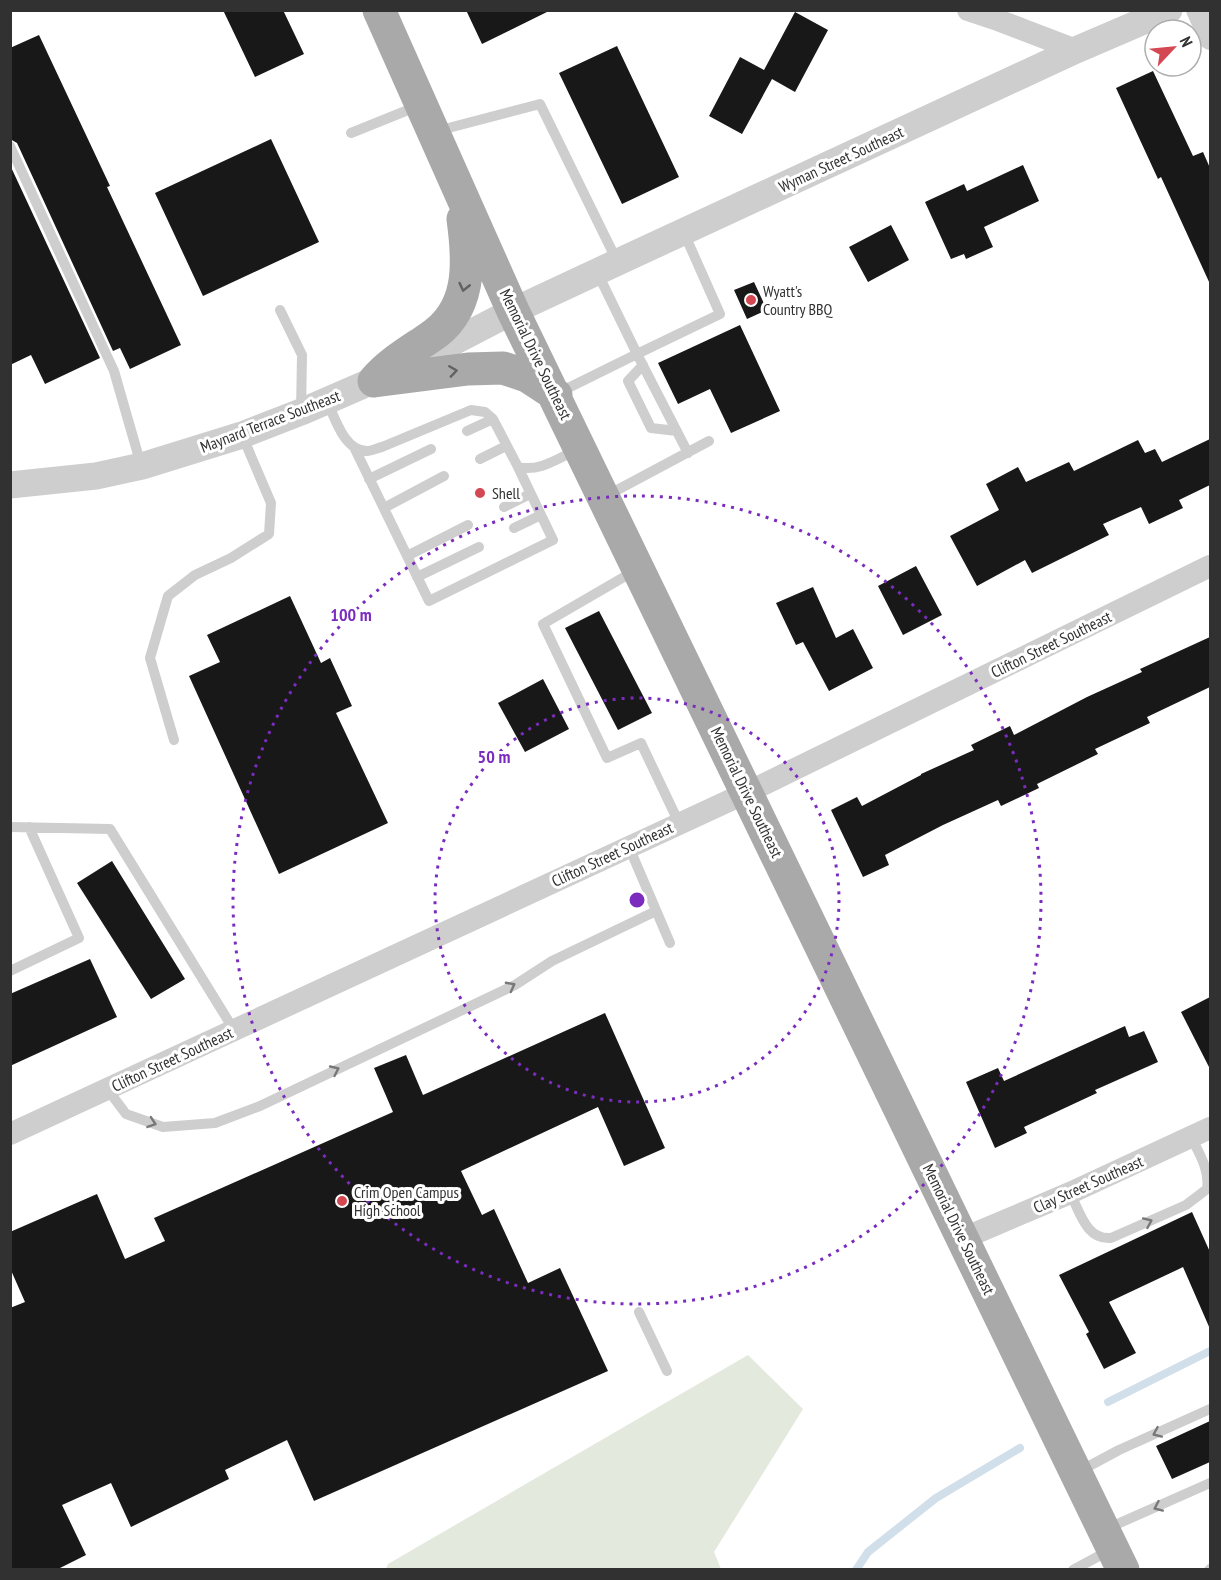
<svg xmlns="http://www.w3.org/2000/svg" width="1221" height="1580" font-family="'PT Sans Narrow',sans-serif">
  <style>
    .green { fill: #e4e9de }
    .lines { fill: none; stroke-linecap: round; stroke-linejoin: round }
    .stream { stroke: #d0dfea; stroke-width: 8 }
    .building { fill: #181818 }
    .service { stroke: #cecece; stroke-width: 10 }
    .minor { stroke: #cecece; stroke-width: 22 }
    .tertiary { stroke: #cecece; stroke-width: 27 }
    .primary { stroke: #a9a9a9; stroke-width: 33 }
    .oneway { stroke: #616161 }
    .oneway2 { stroke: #787878 }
    .ring { fill: none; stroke: #7b2cbf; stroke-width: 3; stroke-dasharray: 3 6 }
    .poi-dot { fill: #d34852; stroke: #fff; stroke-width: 2 }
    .labels { text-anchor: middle; stroke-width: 6; stroke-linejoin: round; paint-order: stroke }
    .street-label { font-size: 16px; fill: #313131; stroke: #fff }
    .poi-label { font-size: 16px; fill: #313131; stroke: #fff; text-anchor: start }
    .centre { fill: #7b2cbf; stroke: #fff; stroke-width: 3 }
    .ring-label { font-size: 18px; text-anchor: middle; font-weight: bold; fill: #7b2cbf; stroke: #fff; stroke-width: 6; stroke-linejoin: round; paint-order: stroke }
  </style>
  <rect width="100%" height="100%" fill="#fff"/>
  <path class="green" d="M748 1355 803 1409 714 1552 721 1569H386L388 1564Z"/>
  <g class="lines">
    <path class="stream" d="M1108 1402 1210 1351
      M856 1570 868 1552 936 1498 1020 1448"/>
  </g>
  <path class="building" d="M223 10H283L304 54 255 77Z
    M466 10H551L482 44Z
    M795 12 828 30 795 92 772 79 742 134 709 116 740 57 764 70Z
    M39 35 110 186 107 187 181 345 130 369 120 348 113 351 17 143 10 139V48Z
    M617 46 679 177 622 204 559 73Z
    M1153 71 1193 156 1203 152 1210 168V284L1161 177 1158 179 1116 88Z
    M271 139 319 242 203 296 155 193Z
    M10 165 100 358 45 384 31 355 10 365Z
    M1023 165 1039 201 984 227 993 247 966 259 964 254 951 259 925 202 964 184 967 191Z
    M891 225 909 260 868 282 849 247Z
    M754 282 767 310 747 319 734 290Z
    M740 325 780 411 731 433 710 389 678 404 658 363Z
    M1210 439V485L1179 500 1183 508 1149 524 1141 507 1103 524 1109 535 1032 573 1025 560 977 586 950 536 999 510 986 484 1018 467 1026 482 1069 462 1074 471 1138 440 1145 453 1155 449 1162 462Z
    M916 566 942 615 903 635 878 586Z
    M813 587 836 638 853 629 873 668 829 691 803 642 796 645 776 603Z
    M290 596 321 663 330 658 352 706 336 713 388 823 279 874 189 676 220 662 207 635Z
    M599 611 652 713 618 730 565 628Z
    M1210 637V687L1147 717 1150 723 1095 749 1098 754 1037 784 1039 788 1001 806 998 800 943 825 885 855 889 865 863 877 831 810 857 797 862 806 921 775V774L974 750 971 745 1010 726 1014 735 1087 697 1142 672 1140 669Z
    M543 679 569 729 525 752 498 703Z
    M112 861 185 979 151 999 77 883Z
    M90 959 117 1017 10 1066V994Z
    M1210 997V1069L1181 1012Z
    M605 1013 665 1148 624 1166 598 1107 461 1171 482 1215 494 1209 528 1283 560 1268 608 1371 314 1501 287 1440 225 1470 229 1479 131 1527 111 1483 62 1505 86 1555 58 1569H10V1308L25 1302 10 1268V1232L97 1194 125 1259 165 1241 154 1218 393 1112 374 1068 406 1055 423 1095Z
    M1125 1026 1129 1037 1144 1031 1158 1062 1095 1090 1097 1093 1024 1127 1027 1133 995 1148 966 1082 998 1068 1004 1081Z
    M1192 1212 1210 1252V1329L1183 1267 1179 1269 1109 1302 1136 1353 1104 1369 1086 1334 1089 1332 1059 1275Z
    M1210 1421V1462L1172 1479 1156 1446Z"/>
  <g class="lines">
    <path class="service" d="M437 131 540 104 617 261
      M351 133 418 106
      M10 146 114 371 141 465
      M597 272 637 354 720 314 684 233
      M280 310 302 355 301 412
      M643 365 628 381 651 428 677 431
      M558 393 637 354 688 453
      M327 401C335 418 344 451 367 451 372 451 377 448 382 447L471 410 485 412 493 419 518 467C539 472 557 459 576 450
      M467 431 493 419
      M354 447 429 601 553 540 518 467
      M480 459 506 446
      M369 479 431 449
      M606 496 709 441
      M504 507 530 494
      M384 508 444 476
      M514 528 541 515
      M407 556 468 525
      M636 570 543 624 607 758 641 743 679 823
      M417 577 479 547
      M174 740 150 658 168 596 195 575 231 558 269 534 271 503 242 435
      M10 827 110 829 234 1030
      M629 847 670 943
      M10 971 79 938 29 827
      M108 1090 126 1114 163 1127 215 1123 260 1106 515 985 552 961 656 911
      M1070 1193C1080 1212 1086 1240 1111 1238L1186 1205 1207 1189C1210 1170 1199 1153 1191 1137
      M639 1312 667 1371
      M1078 1472 1119 1450 1210 1409
      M1106 1529 1210 1483
      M1073 1570 1110 1550
      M1209 1570 1210 1569"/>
    <path class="minor" d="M968 10 995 19 1076 50
      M1197 10 1210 39
      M10 1134 748 792 1210 566
      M964 1238 1070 1193 1210 1128"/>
    <path class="tertiary" d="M10 485 96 476 142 466 242 435 301 412 407 366 513 311 618 262 1076 50 1169 10"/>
    <path class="primary" d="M379 10 513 311 1123 1570
      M374 381C389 363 410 351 429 338 472 311 469 263 463 219
      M374 381 468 369 503 368 527 376 556 395"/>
  </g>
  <defs><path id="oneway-chevron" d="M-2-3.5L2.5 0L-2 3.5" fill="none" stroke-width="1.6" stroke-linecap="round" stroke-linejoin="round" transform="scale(1.5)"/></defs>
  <g class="oneway">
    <use href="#oneway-chevron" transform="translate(464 287) rotate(103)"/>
    <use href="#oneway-chevron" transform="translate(453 371) rotate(-8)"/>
  </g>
  <g class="oneway2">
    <use href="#oneway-chevron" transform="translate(511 986) rotate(-28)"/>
    <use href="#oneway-chevron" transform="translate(335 1070) rotate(-25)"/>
    <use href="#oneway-chevron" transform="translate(152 1123) rotate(19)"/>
    <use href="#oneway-chevron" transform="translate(1148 1222) rotate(-24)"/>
    <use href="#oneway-chevron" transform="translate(1157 1433) rotate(156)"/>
    <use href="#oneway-chevron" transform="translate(1158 1507) rotate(156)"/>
  </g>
  <g class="ring">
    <circle cx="637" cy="900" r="202"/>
    <circle cx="637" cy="900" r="404"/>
  </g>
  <g class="poi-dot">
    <circle cx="751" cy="300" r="6"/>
    <circle cx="480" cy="493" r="6"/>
    <circle cx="342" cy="1201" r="6"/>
  </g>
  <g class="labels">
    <g class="street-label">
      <text transform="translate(841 159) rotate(-25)" y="6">Wyman Street Southeast</text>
      <text transform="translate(536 354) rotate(64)" y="6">Memorial Drive Southeast</text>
      <text transform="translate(270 421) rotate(-21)" y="6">Maynard Terrace Southeast</text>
      <text transform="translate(1051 644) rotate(-26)" y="6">Clifton Street Southeast</text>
      <text transform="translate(747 792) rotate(64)" y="6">Memorial Drive Southeast</text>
      <text transform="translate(612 854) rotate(-25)" y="6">Clifton Street Southeast</text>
      <text transform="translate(172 1059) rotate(-25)" y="6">Clifton Street Southeast</text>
      <text transform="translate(1088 1184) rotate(-24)" y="6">Clay Street Southeast</text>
      <text transform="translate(959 1229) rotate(64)" y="6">Memorial Drive Southeast</text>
    </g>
    <g class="poi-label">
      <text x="763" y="297">Wyatt's<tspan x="763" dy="18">Country BBQ</tspan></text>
      <text x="492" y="499">Shell</text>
      <text x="354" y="1198">Crim Open Campus<tspan x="354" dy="18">High School</tspan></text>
    </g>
  </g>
  <circle cx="637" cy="900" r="9" class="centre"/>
  <g class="ring-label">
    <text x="351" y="621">100 m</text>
    <text x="494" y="763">50 m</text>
  </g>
  <rect width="1221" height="1580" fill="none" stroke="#313131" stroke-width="24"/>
  <g transform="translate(1173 48) rotate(64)"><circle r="28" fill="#ffffff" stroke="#adadad" stroke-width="1.5"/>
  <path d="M0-4.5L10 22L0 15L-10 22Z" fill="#d34852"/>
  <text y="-9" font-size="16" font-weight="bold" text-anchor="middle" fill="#313131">N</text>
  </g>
</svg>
